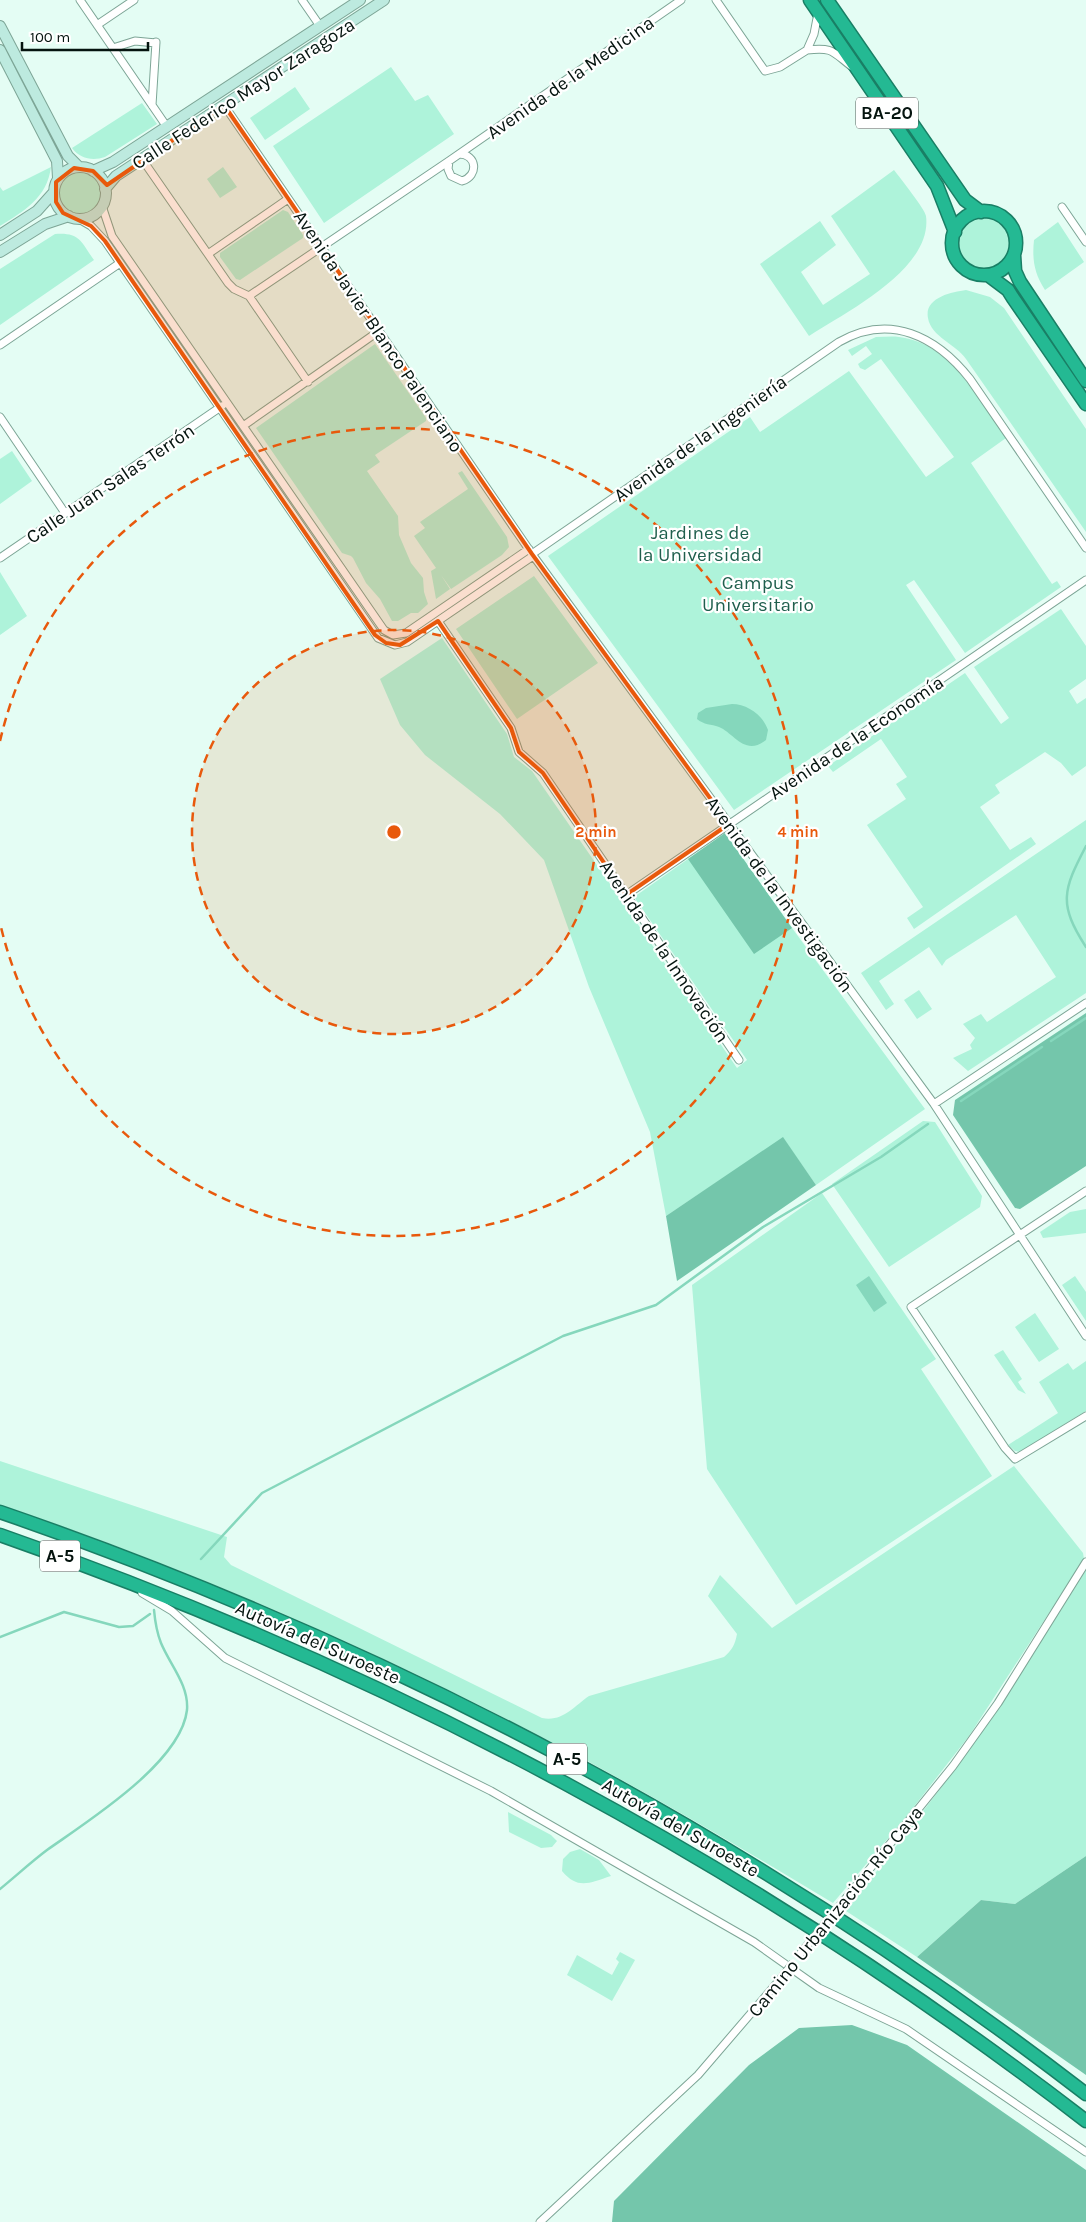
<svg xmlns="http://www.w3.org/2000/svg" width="1086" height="2222" font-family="Karla,sans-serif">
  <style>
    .green { fill: #aef3da }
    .forest { fill: #74c6ab }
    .water { fill: #85d7bc }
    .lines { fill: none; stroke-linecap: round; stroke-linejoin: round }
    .stream { stroke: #85d7bc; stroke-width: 2.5 }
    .street-casing { stroke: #7da596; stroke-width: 9 }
    .secondary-casing { stroke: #7da596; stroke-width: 12 }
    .highway-casing { stroke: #197f65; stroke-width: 15 }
    .street { stroke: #fff; stroke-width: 7 }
    .secondary { stroke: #bdeadf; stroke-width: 10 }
    .highway { stroke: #24b993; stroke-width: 12 }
    .street-bridge-casing { stroke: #7da596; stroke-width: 9; stroke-linecap: butt }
    .street-bridge { stroke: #fff; stroke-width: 7 }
    .marked { fill: #e8590c; fill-opacity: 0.2; stroke: #e8590c; stroke-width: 4; stroke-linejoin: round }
    .ring { fill: none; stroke: #e8590c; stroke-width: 2.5; stroke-dasharray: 9 6 }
    .labels { text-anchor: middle; stroke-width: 4.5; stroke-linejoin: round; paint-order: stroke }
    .shield { fill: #fff; stroke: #505a57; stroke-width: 1 }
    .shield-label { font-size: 18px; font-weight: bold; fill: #05140f }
    .street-label { font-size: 19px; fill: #05140f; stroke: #fff }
    .park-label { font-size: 19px; fill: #1f5f4d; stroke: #fff }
    .centre { fill: #e8590c; stroke: #fff; stroke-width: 2.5 }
    .ring-label { font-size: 15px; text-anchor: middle; font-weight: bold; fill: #e8590c; stroke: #fff; stroke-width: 4.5; stroke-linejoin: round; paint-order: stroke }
  </style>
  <rect width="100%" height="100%" fill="#e4fdf4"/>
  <path class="green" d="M391 67 415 101 428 95 454 134 324 223 273 146Z
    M295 87 310 109 265 140 250 118Z
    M142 103 157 124 105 157C93 161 80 159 72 148Z
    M51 167C47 198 24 211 0 226V187L3 191Z
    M223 167 237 187 220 198 207 179Z
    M894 170C900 178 925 209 926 216 933 269 846 312 809 336L760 264 820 221 836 245 801 272 823 305 870 274 831 216Z
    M59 193a21 21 0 1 1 42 0a21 21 0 1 1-42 0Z
    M283 210 288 212 303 235V238L240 280 236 279 220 257V253Z
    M958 243a26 26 0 1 1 52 0a26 26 0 1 1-52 0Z
    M1058 222 1084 262 1045 290C1034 273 1032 259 1034 240Z
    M55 234C80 232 81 242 94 260L0 325V269Z
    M966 290 990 297 1004 308 1086 429V532C1046 474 1006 416 966 359 956 344 931 337 928 318 924 298 951 292 966 290Z
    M876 337C884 337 892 336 899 337 951 343 979 400 1006 438L971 463 1052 584 1057 581 1061 587 965 653 914 580 906 585 956 660 734 810 548 556 750 417 760 432 849 371 926 477 954 457 881 359 865 370 860 368 858 364 872 354 866 346 852 356 848 350Z
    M375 344 426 418V421L375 455 380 462 367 471 398 516 399 535 411 563 423 578 424 592 428 604 418 613H411L398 621H392L380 599 366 583 353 558 351 556 342 553 256 428Z
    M12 451 32 481 0 504V459Z
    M462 471 507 537 509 547 502 555 451 589 441 575 450 589 436 599 431 571 436 568 414 536 425 528 420 522 468 489 458 473Z
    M0 572 27 616 0 635Z
    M534 576 598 663 517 719 456 629Z
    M1061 609 1086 646V679L1069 691 1077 704 1086 698V766L1072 776 1061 763 1045 752 995 785 1000 793 980 807 1010 850 1031 837 1036 844 914 929 907 918 923 907 867 825 906 799 896 784 907 777 881 739 833 772 828 766 965 673 1001 724 1009 718 974 667Z
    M442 638 507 734 514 757 532 771 737 1068 747 1060 634 897 725 833 792 928 925 1109 816 1185 783 1138 666 1216 650 1132 589 987 544 860 500 814 425 755 400 725 380 679Z
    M1086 820V993L968 1071 953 1058 972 1049 970 1045 975 1038 963 1024 981 1014 987 1022 1056 977 1016 915 946 960 942 966 929 947 879 981 894 1004 886 1010 861 973Z
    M919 990 932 1009 917 1019 904 1000Z
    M923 1121 935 1122 982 1196 980 1207 889 1267 832 1184Z
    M822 1193 936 1359 921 1369 992 1476 796 1605 707 1469 692 1285Z
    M1086 1209V1233L1043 1238 1040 1232 1070 1212Z
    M1075 1276 1086 1292V1321L1062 1285Z
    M1035 1313 1059 1349 1039 1362 1015 1327Z
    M1003 1350 1022 1379 1018 1382 1026 1394 1018 1390 994 1355Z
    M1086 1361V1411L1020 1452 1015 1451 1008 1445 1058 1413 1039 1382 1068 1363 1073 1370Z
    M0 1461 227 1537 224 1557 231 1565 542 1718C563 1722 573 1707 589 1696L724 1657C732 1650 735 1645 737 1634L708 1596 720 1575 772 1628 1014 1466 1083 1553 1084 1559 969 1736 902 1822 833 1903C743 1849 652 1795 559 1746 379 1652 192 1569 0 1505Z
    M1086 1570V1856L1015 1904 981 1900 917 1957 846 1911 947 1780 1000 1707Z
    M508 1812 551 1835 557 1841 552 1847 541 1848 509 1832Z
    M580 1849 599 1860 611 1876C589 1883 578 1890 562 1871L563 1859 570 1852Z
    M620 1952 635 1960 612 2001 567 1975 577 1955 612 1975 619 1962 616 1959Z"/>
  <path class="forest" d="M725 833 792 928 754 954 688 859Z
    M1086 1013V1166L1020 1209 1015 1208 953 1115 955 1100Z
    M783 1137 816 1185 677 1281 666 1216Z
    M1086 1856V2075L917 1957 981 1900 1015 1904Z
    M852 2025 907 2045 1086 2170V2222H612L614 2201 749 2065 799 2028Z"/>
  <path class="water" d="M732 704C747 704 763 715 768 730L766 740C745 757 734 733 719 727 711 724 704 725 697 719L698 713 706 708Z
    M869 1276 887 1303 874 1312 856 1285Z"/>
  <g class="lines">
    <path class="stream" d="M1086 846C1063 890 1058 904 1086 947
      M1051 1041 1086 1018
      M961 1101 1042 1047
      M201 1559 262 1493 563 1336 656 1305 763 1227 881 1157 928 1124
      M0 1637 64 1612 119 1627 133 1626 150 1614
      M0 1889C16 1876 31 1862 47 1850 88 1821 181 1763 187 1710 189 1685 170 1665 161 1643 157 1633 155 1621 154 1610"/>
    <defs>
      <path id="street" d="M80 0 167 127
        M302 0 320 26
        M716 0 765 71 780 67 807 50
        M818 13 814 34 807 50C832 47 832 51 851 66
        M97 25 134 0
        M113 48 135 41 156 43
        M152 105 156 42
        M224 105 532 554 934 1104 1086 1336
        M142 159 228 283 234 289 249 296 308 382
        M449 161 448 169 451 176 462 181C479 176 477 154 459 154
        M102 206 112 236 384 630 393 635 406 633 529 549
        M1062 207 1086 242
        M79 219 91 226 105 241 378 638 395 645 407 642 533 556
        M208 254 288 199
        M249 296 449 161 681 0
        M0 345 120 263
        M0 417 65 513
        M243 426 379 331
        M532 554 839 342C890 313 936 336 970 379L1086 548
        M0 558 222 406
        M438 621 511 728 519 752 543 773 739 1060
        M626 895 1086 580
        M934 1104 1086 1003
        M1086 1191 911 1307 1005 1448 1015 1459 1086 1416
        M142 1593 172 1611 225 1658 491 1791 754 1942 819 1988 906 2029 1086 2152
        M847 1897 953 1766 998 1703 1086 1562
        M540 2222 698 2075 783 1976"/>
      <path id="secondary" d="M0 26 68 156 79 167
        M0 50 57 161 58 178
        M54 193a26 26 0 1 1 52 0a26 26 0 1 1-52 0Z
        M93 171 113 162 360 0
        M105 189 116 176 384 0
        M0 235 37 211 54 192
        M0 252 45 224 69 216"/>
      <path id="highway" d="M810 0 937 186 955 232
        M827 0 965 200 981 212
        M952 243a32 32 0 1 1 64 0a32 32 0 1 1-64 0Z
        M1014 255 1015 271 1020 282 1086 381
        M988 275 1008 290 1013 298 1086 404
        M0 1512C390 1646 759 1842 1086 2094
        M0 1535C391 1671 758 1868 1086 2121"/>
    </defs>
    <use href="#street" class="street-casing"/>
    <use href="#secondary" class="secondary-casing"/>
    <use href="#highway" class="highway-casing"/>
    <use href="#street" class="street"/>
    <use href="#secondary" class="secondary"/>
    <use href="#highway" class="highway"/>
    <defs>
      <path id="street-bridge" d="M800 1954 847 1897
        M783 1976 793 1963"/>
    </defs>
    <use href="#street-bridge" class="street-bridge-casing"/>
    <use href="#street-bridge" class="street-bridge"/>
  </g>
  <path class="marked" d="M224 105 532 554 729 824 626 895 543 773 519 752 511 728 438 621 400 645 386 643 375 635 105 241 91 226 63 213 56 202V182L74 168 93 171 107 185Z"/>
  <circle cx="394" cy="832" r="202" fill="#e8590c" fill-opacity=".12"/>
  <g class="ring">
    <circle cx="394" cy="832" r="202"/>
    <path d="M0 741A404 404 0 1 1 0 923"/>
  </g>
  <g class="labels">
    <g class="shield">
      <rect x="856" y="97.5" width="62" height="31" rx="4"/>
      <rect x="40" y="1540.5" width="40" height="31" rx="4"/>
      <rect x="547" y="1743.5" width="40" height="31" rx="4"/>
    </g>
    <g class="shield-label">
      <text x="887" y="119">BA-20</text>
      <text x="60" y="1562">A-5</text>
      <text x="567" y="1765">A-5</text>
    </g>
    <g class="street-label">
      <text transform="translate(570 77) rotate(-35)" y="7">Avenida de la Medicina</text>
      <text transform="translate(243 93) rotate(-33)" y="7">Calle Federico Mayor Zaragoza</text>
      <text transform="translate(379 331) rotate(56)" y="7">Avenida Javier Blanco Palenciano</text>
      <text transform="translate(700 438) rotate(-35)" y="7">Avenida de la Ingeniería</text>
      <text transform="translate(110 483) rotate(-34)" y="7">Calle Juan Salas Terrón</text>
      <text transform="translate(856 737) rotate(-34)" y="7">Avenida de la Economía</text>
      <text transform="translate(780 894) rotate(54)" y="7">Avenida de la Investigación</text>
      <text transform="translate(665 951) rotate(56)" y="7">Avenida de la Innovación</text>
      <text transform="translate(318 1642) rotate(24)" y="7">Autovía del Suroeste</text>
      <text transform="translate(681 1827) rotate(30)" y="7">Autovía del Suroeste</text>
      <text transform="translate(835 1911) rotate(-51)" y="7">Camino Urbanización Río Caya</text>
    </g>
    <g class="park-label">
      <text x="700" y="539">Jardines de<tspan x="700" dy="22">la Universidad</tspan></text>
      <text x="758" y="589">Campus<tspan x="758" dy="22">Universitario</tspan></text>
    </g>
  </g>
  <circle cx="394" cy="832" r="8" class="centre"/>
  <g class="ring-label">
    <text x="596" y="837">2 min</text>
    <text x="798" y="837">4 min</text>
  </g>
  <path d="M22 42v8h126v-8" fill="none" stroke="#05140f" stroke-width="2.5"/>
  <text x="30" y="42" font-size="15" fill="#05140f" stroke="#ffffff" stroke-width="4" paint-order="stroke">100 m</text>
</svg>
